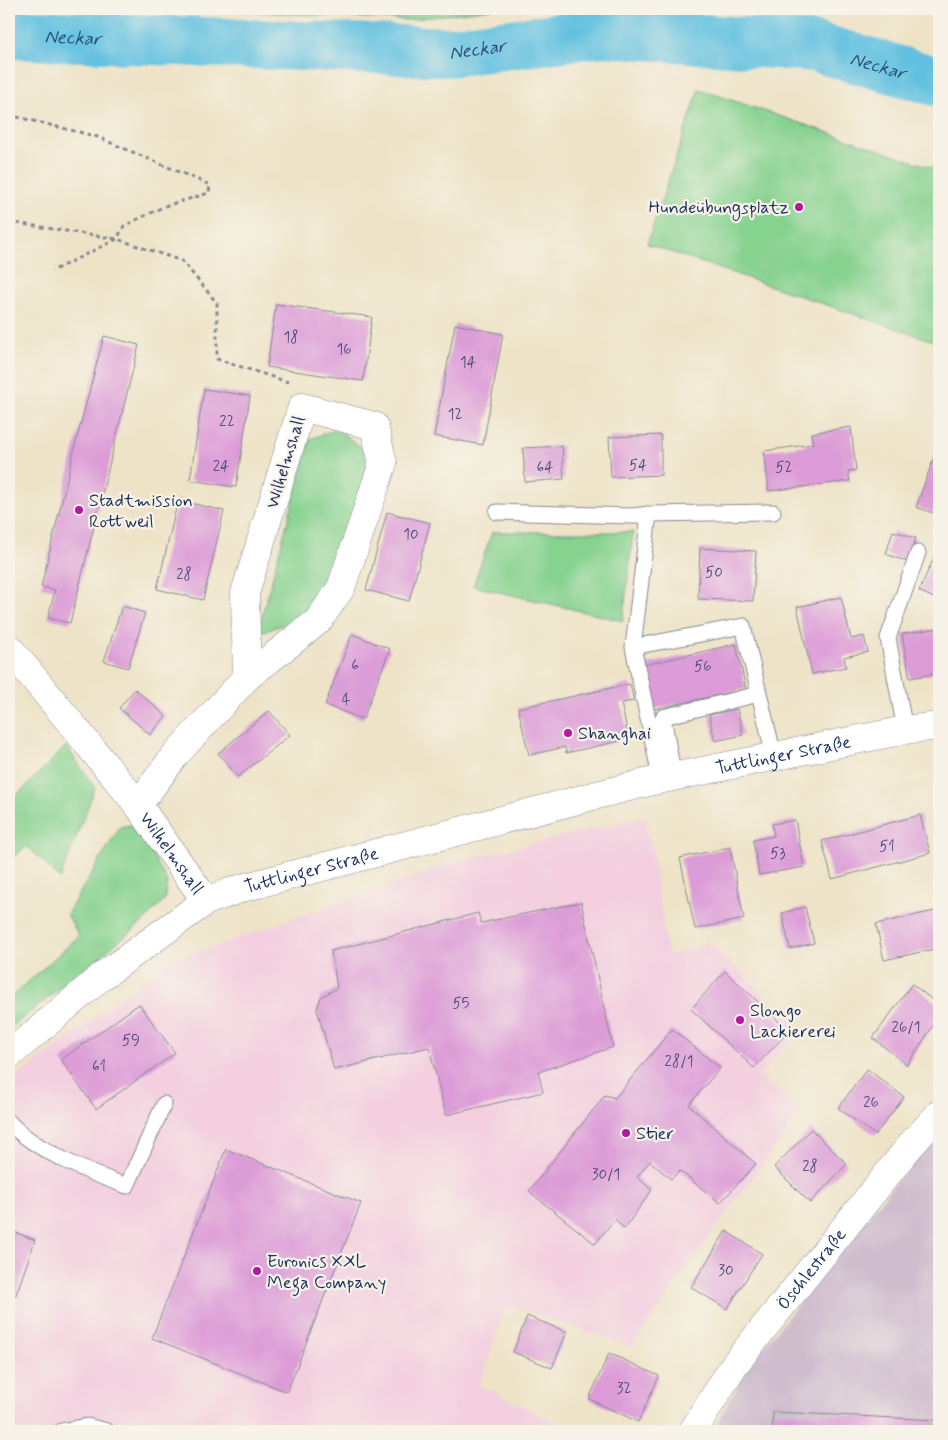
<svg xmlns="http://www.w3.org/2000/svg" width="948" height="1440" font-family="Mynerve,sans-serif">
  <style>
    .built { fill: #f3cfdf }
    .industrial { fill: #cfbdce }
    .green { fill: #86d28f; stroke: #508076 }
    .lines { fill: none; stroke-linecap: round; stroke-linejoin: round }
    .river { stroke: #62c1e0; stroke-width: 50 }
    .building { fill: #dc9cd7 }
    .lane-casing { stroke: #848992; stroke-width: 17 }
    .street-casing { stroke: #848992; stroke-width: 29 }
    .secondary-casing { stroke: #848992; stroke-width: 29 }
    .path { stroke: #848992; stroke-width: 3; stroke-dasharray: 4 4; stroke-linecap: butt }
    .lane { stroke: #fff; stroke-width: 15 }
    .street { stroke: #fff; stroke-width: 28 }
    .secondary { stroke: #fff; stroke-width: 28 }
    .poi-dot { fill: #b5179e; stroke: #f7f3e8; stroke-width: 2 }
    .labels { text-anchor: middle; stroke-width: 4.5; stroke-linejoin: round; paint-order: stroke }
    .number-label { font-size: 15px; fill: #4b4a7c }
    .poi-label { font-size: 18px; fill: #1b2f5e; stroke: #f7f3e8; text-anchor: start }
    .street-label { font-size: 18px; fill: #1b2f5e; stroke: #f7f3e8 }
    .water-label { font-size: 19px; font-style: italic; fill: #2d547e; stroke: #f7f3e8 }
  </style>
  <rect width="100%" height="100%" fill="#f7f3e8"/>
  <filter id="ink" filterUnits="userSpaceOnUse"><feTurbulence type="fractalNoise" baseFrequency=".02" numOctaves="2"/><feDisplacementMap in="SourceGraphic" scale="10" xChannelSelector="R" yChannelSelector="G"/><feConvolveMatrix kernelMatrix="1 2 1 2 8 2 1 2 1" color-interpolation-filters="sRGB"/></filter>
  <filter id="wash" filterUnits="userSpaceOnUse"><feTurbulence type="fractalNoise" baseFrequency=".0096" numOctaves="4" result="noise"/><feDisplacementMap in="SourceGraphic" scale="20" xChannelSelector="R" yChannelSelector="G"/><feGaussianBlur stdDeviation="1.12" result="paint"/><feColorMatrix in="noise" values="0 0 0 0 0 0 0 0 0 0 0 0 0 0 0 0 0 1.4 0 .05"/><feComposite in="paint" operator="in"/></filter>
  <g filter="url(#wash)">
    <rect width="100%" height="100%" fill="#eee3c7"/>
    <path class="built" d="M646 816 668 955 709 942 799 1029 760 1076 802 1110 668 1294 632 1347 514 1307 505 1308 479 1385 574 1431H9V1083L168 962 460 861Z"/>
    <path class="industrial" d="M939 1129V1431H713L746 1369Z"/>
    <path class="green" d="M198 9H492L407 20Z
      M699 89 939 170V343L647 244Z
      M337 429 362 448 369 470 326 585 301 618 257 634 310 439Z
      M492 532H633L623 621 473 586Z
      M66 746 95 788 60 879 27 846 9 861V803Z
      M135 824 167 881 165 899 144 921 9 1029V999L79 936 67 914 120 827Z"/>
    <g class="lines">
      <path class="river" id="s1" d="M9 34 449 52 602 32 815 47 939 82"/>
    </g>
    <g id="blocks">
      <path class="building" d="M276 304 372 317 363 381 267 367Z
        M455 324 503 334 483 445 434 436Z
        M104 336 139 345 70 623 48 618 55 590 41 587 78 434Z
        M204 389 250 396 236 487 190 480Z
        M851 427 856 470 848 471 850 481 769 491 764 451 813 444 811 433Z
        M661 435V475L611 477 609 437Z
        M939 443V515L916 507Z
        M562 446 564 479 525 482 523 448Z
        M178 500 224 511 203 600 157 589Z
        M387 512 430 523 409 601 366 590Z
        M893 531 916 538 908 562 886 554Z
        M700 548 756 551 753 601 698 599Z
        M937 551 939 552V591L936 599 919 591Z
        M841 597 851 639 864 636 868 652 844 657 846 667 812 674 797 607Z
        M122 606 145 613 128 668 104 661Z
        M939 628V673L910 678 902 634Z
        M352 634 390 649 363 719 325 705Z
        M736 644 746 689 654 709 644 665Z
        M630 684 634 701 621 703 629 739 566 753 565 747 529 755 518 708Z
        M135 689 166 716 150 735 119 708Z
        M737 709 743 735 715 741 709 715Z
        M269 711 290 735 238 777 218 753Z
        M920 815 930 853 832 879 822 841Z
        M795 820 804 867 759 875 753 840 774 836 772 824Z
        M730 847 744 919 695 929 680 858Z
        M581 902 613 1047 538 1072 543 1092 446 1115 429 1047 334 1070 317 1009 321 997 337 988 331 951 478 913 481 923Z
        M805 907 814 943 790 949 782 913Z
        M939 910V948L884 960 876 924Z
        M725 971 789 1031 754 1068 691 1009Z
        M912 984 939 1005V1017L907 1065 873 1038Z
        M139 1004 175 1053 96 1109 61 1060Z
        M672 1029 720 1068 689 1105 756 1164 720 1203 680 1171 671 1179 650 1161 637 1177 652 1190 624 1229 615 1219 595 1244 529 1191 605 1095 615 1098Z
        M867 1069 904 1097 875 1135 838 1108Z
        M811 1129 847 1164 810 1203 774 1167Z
        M226 1149 361 1203 287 1392 152 1338Z
        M9 1230 35 1240 16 1295 9 1292Z
        M726 1231 762 1254 727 1309 691 1287Z
        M527 1316 567 1332 552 1368 513 1352Z
        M609 1353 659 1376 638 1422 589 1399Z
        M773 1412 937 1420V1431H772Z"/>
    </g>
  </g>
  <g filter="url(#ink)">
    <use href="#blocks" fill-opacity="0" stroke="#848992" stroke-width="1"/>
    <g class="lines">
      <defs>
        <path id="lane" d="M497 512 633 516 649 514 773 512
          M649 514 633 647 661 781
          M633 647 743 626 774 756
          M905 730 888 638 918 553
          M674 778 663 717 759 694
          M9 1122C34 1150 92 1174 127 1186L164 1104
          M61 1431 87 1426 107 1431"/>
        <g id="street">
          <path id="s2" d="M9 648 138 805 206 901"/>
          <path d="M138 805 176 754 247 677 318 621 341 588 383 463 374 426 302 407 245 593 247 677"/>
          <path id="s3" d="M693 1431 734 1365 910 1146 939 1114"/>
        </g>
        <g id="secondary">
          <path id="s4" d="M9 1055 101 977 206 901 242 888 597 795 653 781 905 730 939 726"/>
        </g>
      </defs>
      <use href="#lane" class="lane-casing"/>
      <use href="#street" class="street-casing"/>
      <use href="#secondary" class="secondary-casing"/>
      <path class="path" d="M9 115 95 136 210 185 209 193 165 206 124 226 117 239 52 271
        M9 222 117 239 182 261 217 303V359L291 383"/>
      <use href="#lane" class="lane"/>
      <use href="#street" class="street"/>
      <use href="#secondary" class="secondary"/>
    </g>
  </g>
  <g class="poi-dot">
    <circle cx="799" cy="207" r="5"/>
    <circle cx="79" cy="510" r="5"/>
    <circle cx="568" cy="733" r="5"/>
    <circle cx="740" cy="1020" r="5"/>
    <circle cx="626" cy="1133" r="5"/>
    <circle cx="257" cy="1271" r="5"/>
  </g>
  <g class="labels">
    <g class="number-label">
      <text x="291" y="342">18</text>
      <text x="344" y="354">16</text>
      <text x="468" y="367">14</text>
      <text x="455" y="419">12</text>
      <text x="227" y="426">22</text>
      <text x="638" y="470">54</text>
      <text x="221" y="471">24</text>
      <text x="545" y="472">64</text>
      <text x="784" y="472">52</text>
      <text x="411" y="539">10</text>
      <text x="714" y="577">50</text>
      <text x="184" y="579">28</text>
      <text x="355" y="670">6</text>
      <text x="703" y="671">56</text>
      <text x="346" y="704">4</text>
      <text x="887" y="851">51</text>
      <text x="778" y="858">53</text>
      <text x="461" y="1008">55</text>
      <text x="906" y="1032">26/1</text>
      <text x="131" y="1045">59</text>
      <text x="679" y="1066">28/1</text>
      <text x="99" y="1071">61</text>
      <text x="871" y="1107">26</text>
      <text x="810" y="1171">28</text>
      <text x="606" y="1179">30/1</text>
      <text x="726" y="1275">30</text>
      <text x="624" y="1393">32</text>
    </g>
    <g class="poi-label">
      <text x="789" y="213" text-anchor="end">Hundeübungsplatz</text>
      <text x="89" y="506">Stadtmission<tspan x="89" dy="21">Rottweil</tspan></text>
      <text x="578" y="739">Shanghai</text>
      <text x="750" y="1016">Slongo<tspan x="750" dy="21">Lackiererei</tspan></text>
      <text x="636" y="1139">Stier</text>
      <text x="267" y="1267">Euronics XXL<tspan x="267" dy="21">Mega Company</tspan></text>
    </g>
    <g class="street-label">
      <text transform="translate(285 462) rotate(-73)" y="6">Wilhelmshall</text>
      <text dy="6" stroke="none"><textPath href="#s4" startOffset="846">Tuttlinger Straße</textPath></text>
      <text dy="6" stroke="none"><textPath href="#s2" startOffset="262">Wilhelmshall</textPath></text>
      <text dy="6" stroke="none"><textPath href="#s4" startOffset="360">Tuttlinger Straße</textPath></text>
      <text dy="6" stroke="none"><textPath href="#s3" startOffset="201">Öschlestraße</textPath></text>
    </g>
    <g class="water-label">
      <text dy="7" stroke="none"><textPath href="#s1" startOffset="64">Neckar</textPath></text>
      <text dy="7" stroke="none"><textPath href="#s1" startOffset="469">Neckar</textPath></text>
      <text dy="7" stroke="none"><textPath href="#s1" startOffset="874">Neckar</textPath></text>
    </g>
  </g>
  <rect width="948" height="1440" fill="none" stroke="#f7f3e8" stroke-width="30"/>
</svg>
